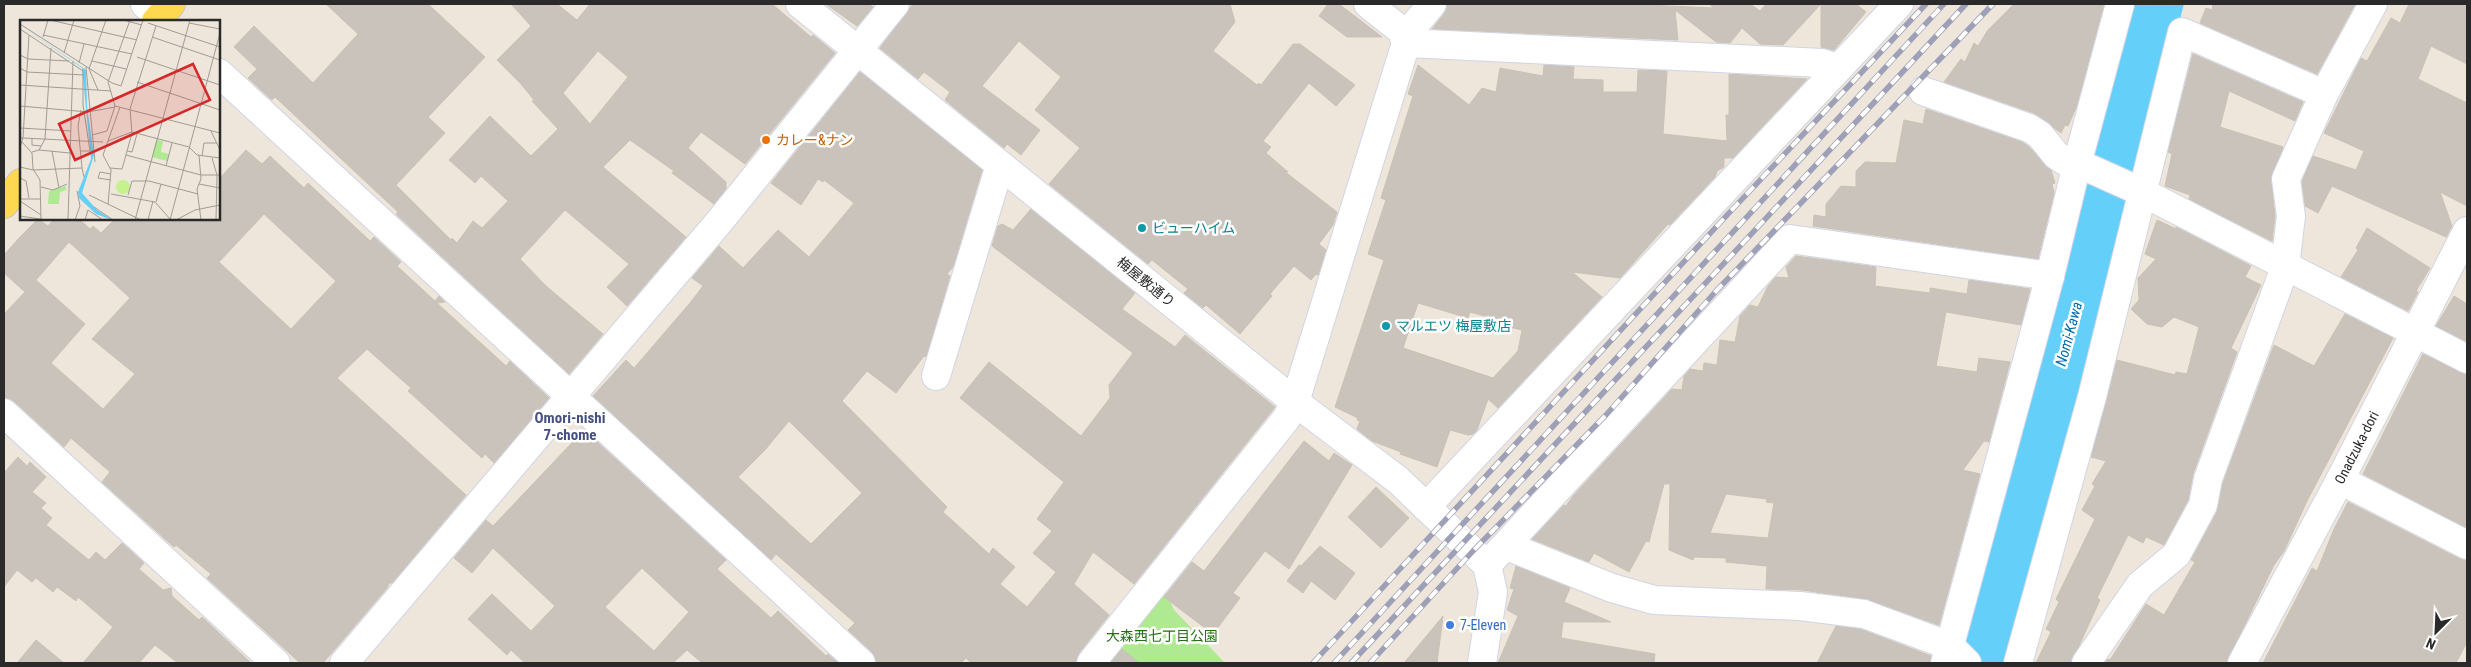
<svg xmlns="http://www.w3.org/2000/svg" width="2471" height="667" font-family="'Roboto Condensed','Noto Sans JP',sans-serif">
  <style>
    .green { fill: #afea92 }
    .water { fill: #64d0fa }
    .building { fill: #c9c3bb; stroke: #c9c2b4; fill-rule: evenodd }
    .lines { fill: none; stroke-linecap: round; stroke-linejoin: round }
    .street-casing { stroke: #d0d4e5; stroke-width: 30 }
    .primary-casing { stroke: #c8c8c8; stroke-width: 30 }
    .street { stroke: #fff; stroke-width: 28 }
    .primary { stroke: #fed850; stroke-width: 28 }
    .rail-casing { stroke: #9da0b7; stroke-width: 5.5 }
    .rail { stroke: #fff; stroke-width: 4; stroke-dasharray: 11; stroke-linecap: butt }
    .food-dot { fill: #e8710a; stroke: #fff; stroke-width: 2 }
    .culture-dot { fill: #0f9aa8; stroke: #fff; stroke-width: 2 }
    .shop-dot { fill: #3f7fe0; stroke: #fff; stroke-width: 2 }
    .labels { text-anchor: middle; stroke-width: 5; stroke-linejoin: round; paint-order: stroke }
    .food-label { font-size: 14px; fill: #c56008; stroke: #fff; text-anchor: start }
    .culture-label { font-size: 14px; fill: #0d838f; stroke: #fff; text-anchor: start }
    .street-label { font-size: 14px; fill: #2a2a2a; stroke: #fff }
    .shop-label { font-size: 14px; fill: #366cbe; stroke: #fff; text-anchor: start }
    .park-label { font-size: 14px; fill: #256f13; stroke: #fff }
    .water-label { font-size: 15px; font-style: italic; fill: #006ca9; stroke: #fff }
    .neighbourhood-label { font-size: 15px; font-weight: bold; fill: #465080; stroke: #fff }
    .inset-road { fill: none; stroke: #a09b94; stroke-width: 1 }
    .view { fill: #d62828; fill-opacity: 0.15; stroke: #d62828; stroke-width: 2.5 }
    .inset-edge { fill: none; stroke: #2a2a2a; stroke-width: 2.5 }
  </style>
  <rect width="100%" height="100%" fill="#eee6db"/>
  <path class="green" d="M1164 588 1174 610 1225 663H1109Z"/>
  <path class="water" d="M2131 4H2184L2008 663H1955Z"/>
  <path class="building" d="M326 4H428L485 57 428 117 445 133 396 185 451 240 452 238 457 243 473 221 482 228 508 201 481 176 475 183 449 160 490 116 531 156 558 129 532 101 534 100 521 84 497 60 531 26 511 4H557L577 20 590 4H772L811 37 813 35 835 53 745 164 701 132 688 148 726 182V189L714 204 672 173 674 171 630 140 603 167 686 237 627 306 607 287 629 264 565 210 520 259 546 286 603 334 569 374 396 214 398 212 275 97 272 100 248 78 257 69 234 47 254 26 313 83 358 34ZM598 51 628 77 590 124 563 93Z
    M826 4H868L873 7 857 26Z
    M913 4H1230L1235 22 1213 51 1257 85 1259 83 1261 85 1293 44H1300L1355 85 1336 106 1309 83 1263 141 1271 147 1266 153 1288 172 1284 171 1337 212 1333 225 1319 244 1326 250 1318 275 1316 274 1311 280 1294 266 1270 294 1272 296 1240 334 1206 305 1203 308 1190 298 1184 293 1188 289 1152 260 1148 264 1049 184 1080 148 1035 110 1061 77 1019 41 982 86 1040 130 1021 155 1007 144 1004 148 945 100 950 92 924 72 918 79 880 48Z
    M1328 4H1339L1382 37H1347L1319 16Z
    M1447 4H1623L1714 8 1709 4H1750L1760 11 1766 4H1821L1783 45 1760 44 1742 28 1730 43 1716 42 1675 10 1678 40 1432 29 1444 14Z
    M1821 4H1856L1866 12 1834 50 1821 47Z
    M2014 4H2104L2076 108 2068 126 2065 125 2061 133 2034 113 1944 82 1961 59 1965 62 1974 43 1978 46 1988 30Z
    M2213 4H2355L2317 74 2200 23 2206 8 2212 10Z
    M2409 4H2467V64L2431 46 2418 79 2467 103V206L2440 192 2452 226 2446 237 2332 186 2318 213 2305 206 2302 181 2313 156 2356 170 2364 151 2324 133 2361 58 2367 61 2391 18 2400 23Z
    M2193 54 2303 102 2295 121 2229 91 2220 127 2283 147 2271 181 2275 216 2272 241 2189 199 2190 195 2165 186 2172 154 2168 152Z
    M1418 65 1469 105 1482 88 1496 92 1500 68 1543 76 1544 65 1574 67 1573 79 1603 80V92H1637L1638 70 1667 71 1663 134 1727 141 1726 115H1729V74L1807 79 1733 158H1724V167L1717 171 1715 177 1670 225 1668 224 1620 278 1572 272 1602 297 1498 408 1488 399 1477 430 1473 434 1468 435 1450 430 1437 467 1400 454 1401 452 1372 441 1357 429 1360 421 1357 420 1358 418 1335 407 1384 260 1368 254 1386 200 1381 198 1413 96 1408 94ZM1418 303 1468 318 1470 312 1510 323 1509 327 1522 330 1518 351 1493 378 1403 348Z
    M860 72 982 170 953 267 947 274 950 276 926 357 924 356 896 393 867 371 842 401 947 507 943 512 989 554 993 548 1015 567 1000 584 1027 607 1056 572 1033 553 1052 531 1037 519 1064 482 960 398 989 362 1081 436 1110 398 1109 385 1133 353 992 246 998 226 1002 224 1013 230 1031 209 1135 293 1122 309 1175 347 1185 335 1275 407 1134 584 1093 552 1074 584 1109 615 1079 653 1076 663H971L966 658 961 663H876L872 652 848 630 855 623 776 554 771 560 593 396 626 360 634 368 690 303 703 286 692 278 719 246 743 268 778 230 809 257 854 203 824 180 823 182 818 179 801 205 771 183ZM789 421 862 493 811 544 738 477 765 450Z
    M1926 109 2022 142 2029 147 2051 170 2055 183 2052 184 2054 193 2038 259 1813 226 1814 215 1826 217V204L1841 186 1856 187V171L1865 162 1896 163 1904 120 1923 124Z
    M246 150 262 164 270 156 304 188 308 183 370 241 374 237 401 262 397 266 435 301 439 296 445 302 437 303 506 366 510 361 549 398 494 463 485 454 482 458 408 391 411 388 367 349 337 378 466 495 392 583H389L387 588 323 663H300L207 578 211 574 176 545 174 547 165 539 102 482 110 472 71 438 64 447 15 402 4 397V314L25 292 4 273V255L20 237 38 219 48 226 54 219H79L90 229 93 226 101 233 115 219H219V179ZM264 214 336 281 291 329 219 262ZM69 242 130 298 92 339 135 374 103 409 51 363 85 324 36 280Z
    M2157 220 2176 229V227L2251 266 2245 277 2261 285 2231 348 2237 352 2193 474 2188 500 2164 545 2146 537 2143 543 2128 535 2097 598 2100 600 2071 663H2036L2051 632 2046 629 2059 602 2056 599 2095 519 2082 510 2095 486 2092 484 2106 461 2091 457 2117 360 2175 375 2176 372 2187 374 2199 327 2174 317 2162 327 2147 324 2131 309 2139 300 2138 278 2156 259 2145 254Z
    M2367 228 2430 268 2416 291 2418 292 2408 311 2341 277 2358 250 2356 248Z
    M1796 256 1876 267 1875 286 1930 293V288L1967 294 1969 280 2030 289 2021 325 1946 312 1936 366 1977 372 1979 358 2010 362 1989 442 1984 441 1963 470 1980 474 1939 625 1866 599 1802 590 1766 589 1767 566 1726 562V558L1694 557 1693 560 1669 550 1670 484H1664L1649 542 1646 541 1629 572 1594 553 1589 562 1532 539 1564 505 1566 506 1573 496 1672 389 1682 390 1684 376 1690 369 1703 371 1704 363 1717 365 1720 340 1735 342 1740 316 1750 305 1758 307 1768 286 1776 277 1789 278 1786 267ZM1726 494 1767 499 1766 502 1774 503 1768 538 1710 533Z
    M2454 296 2467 304V342L2436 326Z
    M2345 314 2393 338 2308 499 2284 551 2274 565 2226 663H2105L2108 659 2110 660 2146 604 2164 615 2195 562 2191 560 2217 512 2223 483 2274 345 2314 366Z
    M2423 354 2467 375V528L2363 474Z
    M584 430 726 560 717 569 771 618 778 611 826 656 828 654 838 663H702L687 650 673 663H525L511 650 507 655 468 619 492 594 531 631 555 606 493 548 472 573 454 558 486 520 493 526ZM642 568 689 612 654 651 605 607Z
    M1304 441 1329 461 1334 453 1352 465 1289 569 1265 551 1233 593 1240 598 1213 634 1164 597 1192 562 1204 571Z
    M18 457 27 466 30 462 46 477 32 492 46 503 41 508 52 518 46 525 89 560 96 552 105 560 122 543 144 563 139 569 163 590 171 588 172 596 199 620 202 617 251 663H178L155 645 139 663H83L113 627 78 597 76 601 57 587 53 592 36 578 32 582 17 570 4 587V473Z
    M1376 487 1409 518 1381 548 1348 517Z
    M2348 502 2460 559 2467 561V642L2456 663H2263L2312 568 2317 571 2334 529Z
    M1320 546 1355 573 1335 600 1311 581 1303 593 1287 581 1299 565 1301 566Z
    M1516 566 1570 588 1564 602 1611 622H1563L1561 638 1655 654 1654 663H1498L1518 616 1507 610 1514 589 1510 588Z
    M1443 616 1437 663H1404Z
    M1836 626 1860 629 1931 656 1930 663H1817Z
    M36 640 64 663H17Z
    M1122 649 1139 663H1111Z"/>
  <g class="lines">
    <defs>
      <g id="street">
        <path d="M145 4 163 21"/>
        <path d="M800 4 1295 402 1398 480 1487 565"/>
        <path d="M1368 4 1402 31 1406 43"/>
        <path d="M1406 43 1822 63 1837 68"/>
        <path d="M219 73 861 663"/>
        <path d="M1923 91 2029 128 2040 135 2056 155 2065 161 2084 166 2142 192 2467 359"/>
        <path d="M936 376 1000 165"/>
        <path d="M4 413 276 663"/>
        <path d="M2340 480 2467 545"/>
        <path d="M1426 507 1899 4"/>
        <path d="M1507 546 1612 588 1654 600 1800 606 1864 614 1950 646 1967 663"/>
        <path d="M1487 565 1790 239 2050 276"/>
        <path d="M344 663 719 222 895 4"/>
        <path d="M1091 663 1286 419 1295 402 1406 43 1412 28 1432 4"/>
        <path d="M1482 663 1493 592 1487 565"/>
        <path d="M1945 663 2050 276 2077 164 2120 4"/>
        <path d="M2018 663 2092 397 2182 32 2324 94"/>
        <path d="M2086 663 2140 585 2176 555 2203 505 2208 479 2285 267 2291 216 2286 179 2324 94 2373 4"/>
        <path id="s1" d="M2242 663 2340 480 2467 231"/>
      </g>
      <path id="primary" d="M156 21 171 4
        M4 204 21 183"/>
    </defs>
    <use href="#street" class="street-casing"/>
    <use href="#primary" class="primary-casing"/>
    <use href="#street" class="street"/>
    <use href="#primary" class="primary"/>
    <defs>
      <path id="rail" d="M1313 663 1729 213 1926 4
        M1334 663 1944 4
        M1351 663 1966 4
        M1370 663 1473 551 1606 415 1717 290 1993 4"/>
    </defs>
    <use href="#rail" class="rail-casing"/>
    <use href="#rail" class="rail"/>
  </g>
  <circle class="food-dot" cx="766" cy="140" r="5"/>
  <g class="culture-dot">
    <circle cx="1142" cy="228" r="5"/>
    <circle cx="1386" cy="326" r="5"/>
  </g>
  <circle class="shop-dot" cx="1450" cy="625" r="5"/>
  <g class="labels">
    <g class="food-label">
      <text x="776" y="145">カレー&amp;ナン</text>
    </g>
    <g class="culture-label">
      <text x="1152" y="233">ビューハイム</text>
      <text x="1396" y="331">マルエツ 梅屋敷店</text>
    </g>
    <g class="street-label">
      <text transform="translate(1146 282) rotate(39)" y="5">梅屋敷通り</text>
      <text dy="5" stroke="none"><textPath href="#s1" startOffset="244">Onadzuka-dori</textPath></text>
    </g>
    <g class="shop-label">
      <text x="1460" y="630">7-Eleven</text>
    </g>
    <g class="park-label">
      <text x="1162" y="641">大森西七丁目公園</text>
    </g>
    <g class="water-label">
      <text transform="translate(2069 334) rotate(-75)" y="5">Nomi-Kawa</text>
    </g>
    <g class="neighbourhood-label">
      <text x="570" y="423">Omori-nishi<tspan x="570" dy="17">7-chome</tspan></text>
    </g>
  </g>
  <g transform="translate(20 20)">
    <rect width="200" height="200" fill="#eee6db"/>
    <path d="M136 120 143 121 141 132 149 134 147 141 132 137ZM46 166V170L40 172 39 184H28L29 171Z" fill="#afea92"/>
    <path d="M96 167a7 7 0 1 1 14 0a7 7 0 1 1-14 0Z" fill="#c6f28d"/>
    <path d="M0 5 66 50 67 87 74 135 62 173 77 190 92 200 76 194 59 178 58 172 71 139 62 48Z" fill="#64d0fa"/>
    <path class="inset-road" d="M30 0 117 20M103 0 122 5M128 3 200 27M169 3 200 9M0 4 92 63 101 66 123 0M0 9 63 51V85L70 131H61M23 15 112 34M23 17 28 0M132 17 200 40M44 33 54 0M0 35 8 39 49 41M117 37 200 65M72 41 106 49M59 43 64 24M66 47 75 142M0 48 7 52 64 55M117 62 200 90M0 65 91 71M78 70 69 49 86 0M0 86 68 92 95 87M95 86 200 113M61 90 58 106 62 148M0 108 51 111M191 111 200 130M72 115 87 111 95 86 88 62 110 0M0 118H3L9 15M12 119V125L21 126M88 121 112 112 169 127 177 135 200 138M2 122 12 133 13 149 20 160 21 200M0 127 3 118 83 122M19 130 50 133M32 131 39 168M107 131 112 132 117 114M12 132 19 130 25 119 31 28M106 135 112 113 110 89 136 6M179 135 181 159 177 169 181 200M182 136 184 123H197M192 138 197 155 196 200M146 146 152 123M0 147 13 150 62 148 64 157M90 148 102 149 106 135 181 155H200M0 158 6 161 9 178M91 160 78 158 80 152 91 154M179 164 200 168M21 167 33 170 47 164M91 174 135 182 150 199M69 175 121 200M108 175 112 161H129L178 174M0 179H21M0 181 21 195M136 182 141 164M88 184 91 150 83 135 100 87M74 187 93 200M0 196 27 200M27 200H51M48 200 53 41M55 200 60 186 57 171M65 200 68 190 83 200M115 200 170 0M128 200 133 181M150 200 200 13M156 200 175 190 200 185"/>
    <path class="view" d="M173 44 190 80 55 140 39 104Z"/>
    <rect width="200" height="200" class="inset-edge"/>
  </g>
  <rect width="2471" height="667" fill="none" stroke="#2a2a2a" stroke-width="10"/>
  <g transform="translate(2436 632) rotate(204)" stroke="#ffffff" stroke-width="4" paint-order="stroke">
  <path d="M0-4L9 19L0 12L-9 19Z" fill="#2a2a2a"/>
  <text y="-8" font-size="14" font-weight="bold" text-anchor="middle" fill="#2a2a2a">N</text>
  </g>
</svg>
